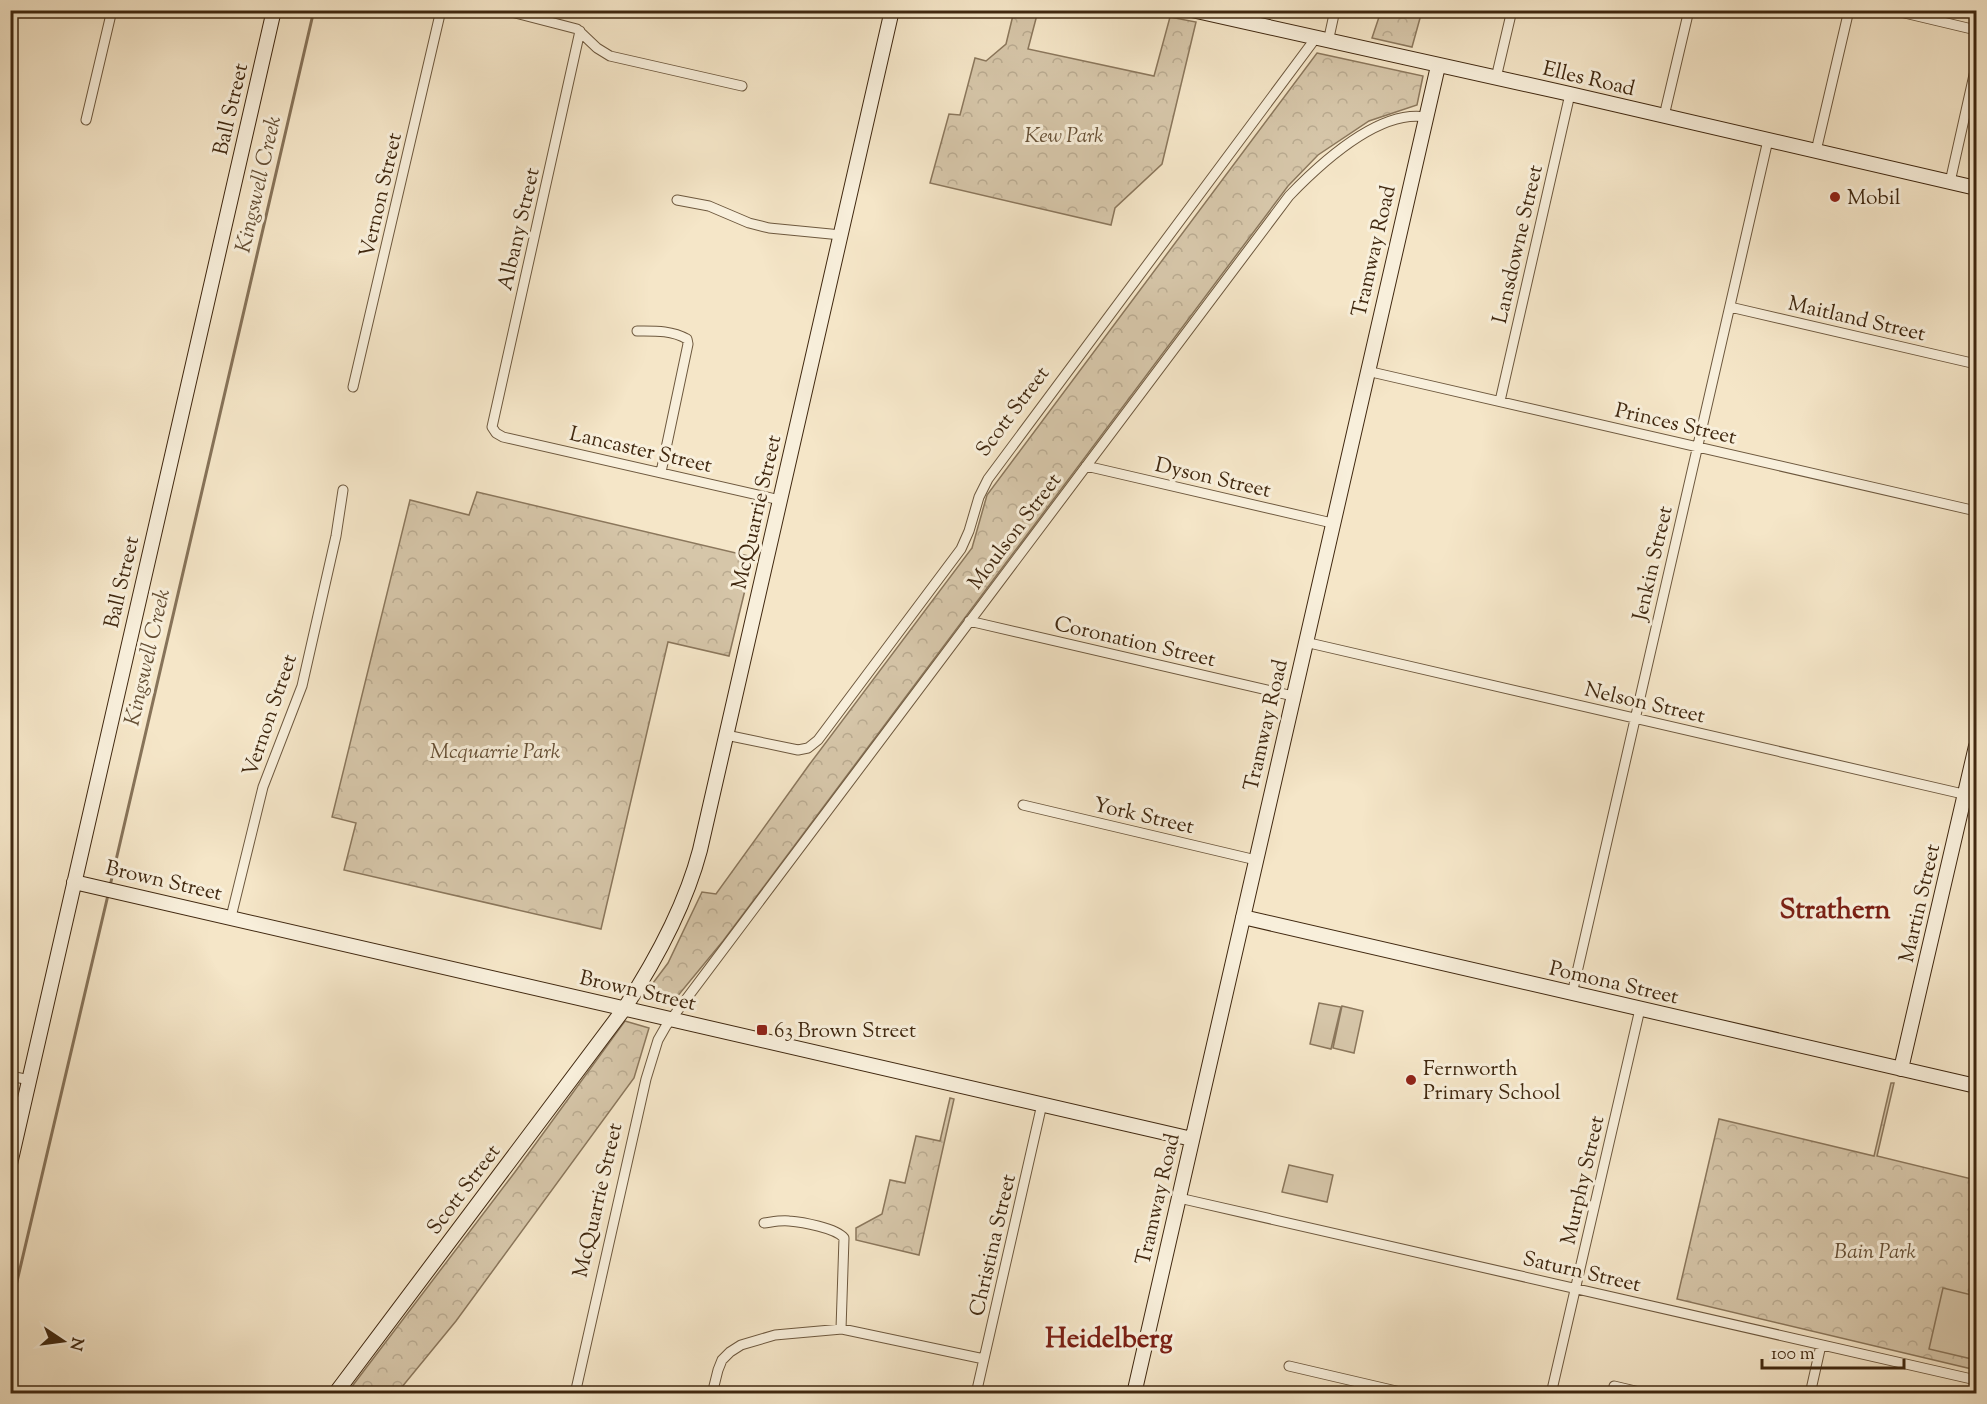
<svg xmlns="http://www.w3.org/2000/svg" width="1987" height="1404" font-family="'Sorts Mill Goudy',serif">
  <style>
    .park { fill: url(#park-crowns); stroke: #8b775c; stroke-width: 1.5 }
    .pitch { fill: #d6c6a9; stroke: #8b775c; stroke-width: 1.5 }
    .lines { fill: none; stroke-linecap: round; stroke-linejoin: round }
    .stream { stroke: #877359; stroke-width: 3 }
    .street-casing { stroke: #6d583e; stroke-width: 11 }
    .secondary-casing { stroke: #402810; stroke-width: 16 }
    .street { stroke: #f8efdb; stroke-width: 9 }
    .secondary { stroke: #f8efdb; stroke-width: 14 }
    .poi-dot { fill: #8f2418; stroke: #f8efdb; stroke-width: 2 }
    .labels { text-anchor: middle; stroke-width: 6; stroke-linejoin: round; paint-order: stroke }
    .street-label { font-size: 21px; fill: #402810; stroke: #f8efdb }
    .park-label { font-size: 21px; font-style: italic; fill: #665036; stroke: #f8efdb }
    .poi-label { font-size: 21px; fill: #402810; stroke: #f8efdb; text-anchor: start }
    .water-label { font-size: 22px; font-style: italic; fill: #644e34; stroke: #f8efdb }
    .district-label { font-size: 27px; font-weight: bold; fill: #7a1f14; stroke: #f8efdb }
  </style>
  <defs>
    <pattern id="park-crowns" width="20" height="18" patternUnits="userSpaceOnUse" patternTransform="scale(1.5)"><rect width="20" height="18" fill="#d6c6a9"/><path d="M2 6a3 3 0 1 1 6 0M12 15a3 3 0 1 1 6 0" fill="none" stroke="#b9aa90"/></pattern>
  </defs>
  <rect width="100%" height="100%" fill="#f5e6c8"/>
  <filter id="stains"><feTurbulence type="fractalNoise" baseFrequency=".00333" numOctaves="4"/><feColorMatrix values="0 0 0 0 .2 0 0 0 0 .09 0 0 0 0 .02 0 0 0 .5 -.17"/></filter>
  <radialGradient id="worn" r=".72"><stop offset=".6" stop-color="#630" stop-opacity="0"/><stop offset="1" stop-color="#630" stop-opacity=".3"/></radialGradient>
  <path class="park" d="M1014 11H1038L1028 49 1154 76 1170 17 1196 22 1162 164 1115 208 1111 225 930 183 949 114 960 115 975 58 986 61 1006 44Z
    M1383 11H1422L1412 47 1372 38 1379 17Z
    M1317 53 1423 76 1417 105 1369 121 1318 155 1288 186 723 941 676 998 647 991 668 963 702 892 716 894 809 765 972 548 987 495Z
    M477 492 753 557 729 656 668 642 601 929 344 870 356 823 332 817 410 500 469 515Z
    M625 1021 649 1028 634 1078 456 1321 397 1393H347L515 1172Z
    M1891 1083H1894L1877 1156 1976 1180V1370L1677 1299 1719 1119 1874 1156Z
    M950 1098 954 1099 919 1255 856 1240V1228L882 1214 890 1180 905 1183 916 1136 940 1141Z"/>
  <path class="pitch" d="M1319 1003 1341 1007 1331 1049 1310 1044Z
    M1342 1006 1363 1011 1354 1053 1333 1048Z
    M1289 1165 1333 1175 1327 1202 1282 1192Z
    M1943 1288 1976 1296V1360L1929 1349Z"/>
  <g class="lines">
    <path class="stream" d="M110 886 314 10
      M10 1311 108 895"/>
    <defs>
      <path id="street" d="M504 10 577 29 597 48 610 56 742 86
        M1892 10 1976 30
        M580 31 492 427 496 433 503 437 780 500
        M1328 42 1335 10
        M1496 78 1512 10
        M1664 116 1689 10
        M86 120 112 10
        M1816 151 1849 10
        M1950 182 1976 66
        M677 200 709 206 749 223 769 228 841 235
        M1730 307 1976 364
        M637 331C654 331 671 330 687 339L688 344 661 472
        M1367 371 1976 511
        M353 387 441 10
        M1500 401 1570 94
        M1086 466 1332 523
        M969 621 1293 696
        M1305 642 1976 797
        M726 735 798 750 808 748 818 740 961 549 969 531 979 497 988 479 1315 39
        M1023 805 1256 860
        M231 917 263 787 302 686 336 536 343 490
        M1572 994 1768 140
        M10 1076 30 1080
        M1179 1198 1976 1380
        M764 1223C772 1222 781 1220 789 1221 802 1222 836 1228 844 1238L841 1329
        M1289 1366 1409 1394
        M1614 1386 1648 1394
        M575 1394 646 1079 658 1040 666 1026 1289 196C1320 164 1378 110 1425 117
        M712 1394 718 1370 722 1360 730 1352 741 1345 775 1335 842 1329 984 1359
        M976 1394 1042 1104
        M1551 1394 1640 1009
        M1810 1394 1821 1345"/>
      <path id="secondary" d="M1192 10 1570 94 1976 188
        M74 882 1192 1139
        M1243 917 1976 1086
        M1901 1069 1976 746
        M10 1164 274 10
        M335 1394 624 1009C656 960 685 907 700 850L892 10
        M1134 1394 1438 66"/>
    </defs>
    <use href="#street" class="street-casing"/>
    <use href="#secondary" class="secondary-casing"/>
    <use href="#street" class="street"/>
    <use href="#secondary" class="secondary"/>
  </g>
  <g class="poi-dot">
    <circle cx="1835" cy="197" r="6"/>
    <rect x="756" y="1024" width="12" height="12" rx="3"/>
    <circle cx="1411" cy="1080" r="6"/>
  </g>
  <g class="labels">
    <g class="street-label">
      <text transform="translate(1589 78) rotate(13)" y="7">Elles Road</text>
      <text transform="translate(230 109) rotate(-77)" y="7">Ball Street</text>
      <text transform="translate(380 195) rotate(-77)" y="7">Vernon Street</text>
      <text transform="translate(518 229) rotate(-77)" y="7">Albany Street</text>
      <text transform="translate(1517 244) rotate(-77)" y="7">Lansdowne Street</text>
      <text transform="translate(1373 251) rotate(-77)" y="7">Tramway Road</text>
      <text transform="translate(1857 318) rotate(13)" y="7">Maitland Street</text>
      <text transform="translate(1012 411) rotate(-53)" y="7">Scott Street</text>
      <text transform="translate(1676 423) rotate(13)" y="7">Princes Street</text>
      <text transform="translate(641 449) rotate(13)" y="7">Lancaster Street</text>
      <text transform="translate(1213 477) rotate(13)" y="7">Dyson Street</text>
      <text transform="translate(756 512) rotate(-77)" y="7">McQuarrie Street</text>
      <text transform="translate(1014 531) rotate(-53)" y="7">Moulson Street</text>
      <text transform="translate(1652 563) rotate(-77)" y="7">Jenkin Street</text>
      <text transform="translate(121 582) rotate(-77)" y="7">Ball Street</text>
      <text transform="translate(1135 641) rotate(13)" y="7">Coronation Street</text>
      <text transform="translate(1645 702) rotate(13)" y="7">Nelson Street</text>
      <text transform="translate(269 715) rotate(-71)" y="7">Vernon Street</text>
      <text transform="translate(1265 725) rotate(-77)" y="7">Tramway Road</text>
      <text transform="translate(1144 815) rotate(13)" y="7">York Street</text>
      <text transform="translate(164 880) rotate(13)" y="7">Brown Street</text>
      <text transform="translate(1919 903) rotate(-77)" y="7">Martin Street</text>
      <text transform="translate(1614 982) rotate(13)" y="7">Pomona Street</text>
      <text transform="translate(638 990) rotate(13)" y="7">Brown Street</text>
      <text transform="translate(1582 1180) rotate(-77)" y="7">Murphy Street</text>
      <text transform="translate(463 1189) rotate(-53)" y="7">Scott Street</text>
      <text transform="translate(1157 1199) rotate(-77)" y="7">Tramway Road</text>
      <text transform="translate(597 1200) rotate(-77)" y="7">McQuarrie Street</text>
      <text transform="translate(992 1245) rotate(-77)" y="7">Christina Street</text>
      <text transform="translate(1582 1271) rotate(13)" y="7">Saturn Street</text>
    </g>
    <g class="park-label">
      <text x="1064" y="142">Kew Park</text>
      <text x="495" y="758">Mcquarrie Park</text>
      <text x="1875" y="1258">Bain Park</text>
    </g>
    <g class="poi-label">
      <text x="1847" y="204">Mobil</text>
      <text x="774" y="1037">63 Brown Street</text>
      <text x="1423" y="1075">Fernworth<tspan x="1423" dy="24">Primary School</tspan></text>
    </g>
    <g class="water-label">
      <text transform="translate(257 184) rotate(-77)" y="8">Kingswell Creek</text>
      <text transform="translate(146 657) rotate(-77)" y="8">Kingswell Creek</text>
    </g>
    <g class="district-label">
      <text x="1835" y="918">Strathern</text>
      <text x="1109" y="1347">Heidelberg</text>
    </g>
  </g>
  <rect width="1987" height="1404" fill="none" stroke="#f5e6c8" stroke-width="36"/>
  <rect x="12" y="12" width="1963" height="1380" fill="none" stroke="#402810" stroke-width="3"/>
  <rect x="18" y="18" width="1951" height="1368" fill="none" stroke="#402810" stroke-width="1.5"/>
  <g transform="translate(63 1341) rotate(103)" stroke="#f8efdb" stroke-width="4.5" paint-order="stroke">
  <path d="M0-4.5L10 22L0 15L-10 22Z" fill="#402810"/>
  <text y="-9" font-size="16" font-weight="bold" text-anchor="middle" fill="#402810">N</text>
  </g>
  <path d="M1762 1359v9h142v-9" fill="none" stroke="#402810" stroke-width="3"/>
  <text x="1771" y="1359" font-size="18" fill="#402810" stroke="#f8efdb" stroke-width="4.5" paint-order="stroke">100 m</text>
  <rect width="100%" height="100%" filter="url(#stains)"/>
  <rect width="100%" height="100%" fill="url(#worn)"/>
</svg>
